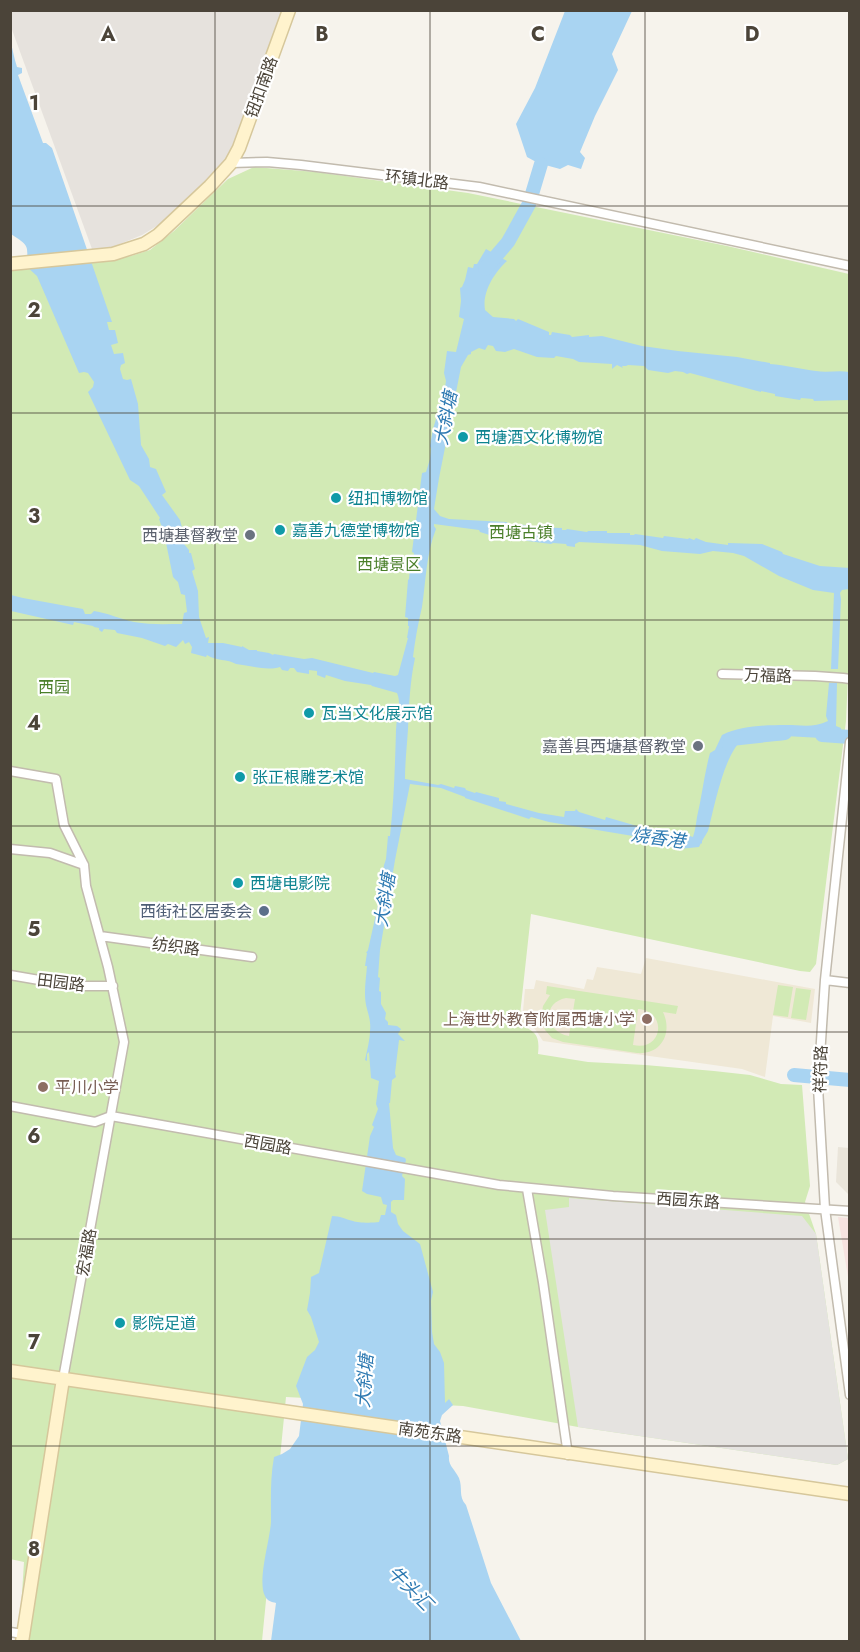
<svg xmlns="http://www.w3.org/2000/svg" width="860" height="1652" font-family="Jost,'Noto Sans SC',sans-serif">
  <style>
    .residential { fill: #eae5da }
    .industrial { fill: #e6e2dd }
    .education { fill: #efe8d6 }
    .medical { fill: #f6e3e0 }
    .green { fill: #d2eab5; fill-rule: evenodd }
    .parking { fill: #e5e3e0 }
    .water { fill: #a9d4f2 }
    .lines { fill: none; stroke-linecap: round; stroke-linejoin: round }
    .river { stroke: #a9d4f2; stroke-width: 14 }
    .street-casing { stroke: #c2bbae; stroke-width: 11 }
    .secondary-casing { stroke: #d6c79b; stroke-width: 15 }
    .street { stroke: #fff; stroke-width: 8 }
    .secondary { stroke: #fff3cd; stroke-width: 12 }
    .grid { fill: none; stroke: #4b4439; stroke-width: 1.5; stroke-opacity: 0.55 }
    .culture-dot { fill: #0f9aa8; stroke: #fff; stroke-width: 2 }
    .worship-dot { fill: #6b7280; stroke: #fff; stroke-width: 2 }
    .service-dot { fill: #5c6f8a; stroke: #fff; stroke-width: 2 }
    .education-dot { fill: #8d6e63; stroke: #fff; stroke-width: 2 }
    .labels { text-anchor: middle; stroke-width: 4.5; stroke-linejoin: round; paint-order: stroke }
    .street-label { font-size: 16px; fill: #4b4439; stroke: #fff }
    .culture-label { font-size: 16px; fill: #0d838f; stroke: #fff; text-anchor: start }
    .park-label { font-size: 16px; fill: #4a7f2a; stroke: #fff }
    .worship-label { font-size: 16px; fill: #5b616d; stroke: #fff; text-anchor: end }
    .service-label { font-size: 16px; fill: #4e5e75; stroke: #fff; text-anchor: end }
    .education-label { font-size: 16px; fill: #785e54; stroke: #fff; text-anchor: end }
    .water-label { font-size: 18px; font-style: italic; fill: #2e7ab2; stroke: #fff }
    .grid-label { font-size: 20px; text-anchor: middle; font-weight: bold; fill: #4b4439; stroke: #fff; stroke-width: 4.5; stroke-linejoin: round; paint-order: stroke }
  </style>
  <rect width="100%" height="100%" fill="#f6f3ec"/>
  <path class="residential" d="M838 1147 849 1148V1195L836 1182Z"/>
  <path class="industrial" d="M11 11H282L248 107 227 160 160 224 142 235 110 248 92 249 11 27Z"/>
  <path class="education" d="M646 958 815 989 811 1023 773 1016 765 1077 742 1069 543 1041 535 1029 522 1022 525 989H534L536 980 584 989 587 979 593 980 597 967 641 974Z"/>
  <path class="medical" d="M838 1217 849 1218V1283Z"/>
  <path class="green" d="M254 167 316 172 468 193 727 246 849 274 850 676H848L846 721 816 964 810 972 800 971 531 914 519 1024C536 1032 540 1035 538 1054L588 1062 645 1065 714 1071 750 1075 781 1084 802 1085 810 1186 805 1202 816 1234 848 1459 837 1465 578 1427 463 1406 286 1397 262 1641H19L24 1562 10 1559V271L98 262 131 256 150 250 174 231 228 179Z
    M778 985 793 987 788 1017 773 1015Z
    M547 986 678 1006 676 1014 663 1012C673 1033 661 1055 637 1053L563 1042 552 1038 545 1030 541 1018 543 1006 550 995 546 994ZM566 998 575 999 569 1036C545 1032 541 1003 566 998ZM638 1009C668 1011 663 1052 633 1045Z
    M796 988 811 990 806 1020 791 1018Z"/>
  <path class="parking" d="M569 1198 802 1216 816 1234 848 1459 837 1465 578 1427 545 1210 569 1207Z"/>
  <path class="water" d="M565 11H632L612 54 618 70 595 116 580 152 585 158 581 169 568 165 560 169 538 163 527 157 516 124 535 88Z
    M10 40C13 50 14 58 17 67L22 68V73L18 75 43 143H46L52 148 112 322H107L109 330H115L118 343 111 345 114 354 123 353 125 363 121 365 120 369 123 379 127 380 131 379 138 404 141 445 149 459 150 467 156 469 166 492 162 495 180 520 185 539 183 540 184 544 189 550V553H191L195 569 192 571 198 591 199 617 206 638 209 637 208 643H223L242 647V646L249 650H257V651L269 653 273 655 274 654 304 659 312 658 373 673 374 672 395 676 398 675 408 638H407L409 626H408V618L405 617 408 580 409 579 411 558H413L414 553 412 552 422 473 426 472 430 459 431 449 430 446 433 429 444 393 446 381 444 373 447 351 456 352 464 319 459 317 461 301 460 288 462 287 465 280 468 267 473 268 474 264H477L486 249 507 261C494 273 482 292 485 310L493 317 514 319 516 321 518 319 549 332V335H551L552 332 570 335 572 337 589 335V337L602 336 642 346 678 351 737 357 770 363V364C785 365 801 369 816 371 827 373 839 370 849 372V400L814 401 813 399 801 398 800 400 775 396V394L761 391V392L690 373 687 374 683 372 675 371 668 373 648 370 644 366 628 365 626 366H622L623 368 617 365 612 369V364L579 362 573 359 556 356 554 358 537 357 514 349 505 352 496 351 493 346 488 345 485 350 479 348 471 352V354L468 355 461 367 439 478 434 509 440 516 449 519 506 522 510 524 526 525V526L529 527 562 528V530H566L567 529 587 532 588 531H607V533H630V535H634L635 534 663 538 664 536 688 539 689 538 694 540 696 538 706 542 728 545V543L762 544 782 552 783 554 820 566 850 568 849 589 842 590 840 593 841 599 838 669H831L834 593 813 590 779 576 744 556 733 553 713 551 700 554 662 551 640 545 579 542 575 544V547L567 546 566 544 553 543 551 544 496 537 480 532 479 530 434 524V526L436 529C426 554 426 581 422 607 418 624 415 640 413 657L415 658C410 681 409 705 408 729 407 746 405 762 405 779L438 785 441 784 454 788 455 786 465 788 466 790 475 793 476 792 499 798V801L506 802V804L539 813 564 817 565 811H575L576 809 579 812 605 820 606 817 637 826V828L641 827 653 833 657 831 658 833 662 829 663 832 683 834 684 836 687 835 693 837C695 831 696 824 697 817 702 796 704 775 710 753L715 750 722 735C741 726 765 725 786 725 801 725 814 728 828 721L826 716 829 683H837L836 726 841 728 840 739 785 736 784 740 769 741 767 733C761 734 750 732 745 737 724 752 715 805 708 831L702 841V844L701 843 699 847 679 849 639 837 549 822 531 817 529 819 465 798V797L441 788 410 784 395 860 380 950 378 977 380 978 379 991 381 992V1004L386 1013 385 1019 388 1022V1025L397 1026 401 1029 398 1034 405 1041 399 1040 395 1073 396 1077 392 1080 390 1103H389L393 1148 396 1155 405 1158 406 1160 402 1176 405 1179 404 1200H393L391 1202V1212L396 1215 398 1224 403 1231 420 1244 433 1292 431 1301 432 1332 434 1344 440 1352 444 1363 445 1403 449 1399 453 1405 442 1415 440 1421 449 1456C448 1466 455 1469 459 1478 463 1488 458 1496 466 1505L491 1583 521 1641H271L276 1603C272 1602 267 1601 265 1596 257 1581 270 1540 271 1522 271 1500 270 1479 274 1457L282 1454 290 1449 299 1436 303 1404 296 1386 307 1357 315 1350 319 1342 311 1317 307 1310 310 1293 311 1277 319 1273 332 1216C340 1216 345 1219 353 1221 358 1223 373 1223 379 1222L381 1215H385L387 1205 383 1204 381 1197 367 1194 362 1191 370 1136 374 1127 372 1125 378 1109 376 1104 379 1081 371 1078 369 1052 367 1054V1061L365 1060C367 1051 370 1039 370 1031 371 1023 369 1016 367 1009 363 995 366 980 367 966H365L367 953H366L368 950 378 905 384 865 386 859 388 836H390C394 799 395 766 396 730 396 718 402 704 397 693L372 686 371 685 345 681 326 675 325 678 317 675V671L309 670V674L297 672 294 668H290L288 671 282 670 280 667C267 671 251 666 236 664 228 659 216 661 207 655L206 657 191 653 192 647 189 642 185 644 183 640 176 647 168 644 165 646 142 638 117 633 115 630 104 629 102 632 99 630V628L94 627 93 626 74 622 73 625 11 611V595L23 598 83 609 85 614H91L94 611C108 613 120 619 134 622 151 625 165 624 182 624L184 613 187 612 185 595 181 594 178 582 173 577 164 533 159 519 160 518 139 486 130 480 88 392 93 387 94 382 88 373 84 372 79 373 37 276 27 267C27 245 31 247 11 234Z"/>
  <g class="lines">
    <path class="river" d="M485 269 508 242 529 204 541 164
      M822 735 850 737
      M729 744 731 739 785 733
      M794 1075 850 1080"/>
    <defs>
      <path id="street" d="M231 163 267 162 301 165 479 187 850 266
        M722 674 815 676 843 678 850 679
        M850 742 825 980 818 1087 825 1209 850 1395
        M10 771 56 779 64 825 84 865 86 886 108 967 124 1042 63 1379
        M10 849 50 853 84 865
        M100 936 252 957
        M10 975 74 986H113
        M825 980 850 983
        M10 1106 95 1122 111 1116 499 1185 613 1196 850 1211
        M527 1189 543 1282 568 1455
        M10 1632 23 1634"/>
      <path id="secondary" d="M10 264 113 254 144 244 158 235 210 186 231 163 239 148 289 10
        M10 1371 850 1494
        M22 1642 63 1379"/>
    </defs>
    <use href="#street" class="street-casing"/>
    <use href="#secondary" class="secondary-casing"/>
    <use href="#street" class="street"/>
    <use href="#secondary" class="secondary"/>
  </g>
  <path class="grid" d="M215 10V1642M430 10V1642M645 10V1642M10 206H850M10 413H850M10 620H850M10 826H850M10 1032H850M10 1239H850M10 1446H850"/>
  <g class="culture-dot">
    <circle cx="463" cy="437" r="6"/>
    <circle cx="336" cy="498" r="6"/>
    <circle cx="280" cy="530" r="6"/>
    <circle cx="309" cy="713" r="6"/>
    <circle cx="240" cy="777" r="6"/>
    <circle cx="238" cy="883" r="6"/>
    <circle cx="120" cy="1323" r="6"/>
  </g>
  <g class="worship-dot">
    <circle cx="250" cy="535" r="6"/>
    <circle cx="698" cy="746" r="6"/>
  </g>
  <circle class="service-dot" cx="264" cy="911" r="6"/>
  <g class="education-dot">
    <circle cx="647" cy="1019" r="6"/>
    <circle cx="43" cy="1087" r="6"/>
  </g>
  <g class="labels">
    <g class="street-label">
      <text transform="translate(261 87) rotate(-70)" y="6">钮扣南路</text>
      <text transform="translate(417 179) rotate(7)" y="6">环镇北路</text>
      <text transform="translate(768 675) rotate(2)" y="6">万福路</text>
      <text transform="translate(176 946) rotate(7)" y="6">纺织路</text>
      <text transform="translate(61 982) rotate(7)" y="6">田园路</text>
      <text transform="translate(820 1069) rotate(-88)" y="6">祥符路</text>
      <text transform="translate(268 1144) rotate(10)" y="6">西园路</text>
      <text transform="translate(688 1200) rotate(4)" y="6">西园东路</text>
      <text transform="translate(86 1252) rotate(-80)" y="6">宏福路</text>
      <text transform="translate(430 1432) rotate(8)" y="6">南苑东路</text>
    </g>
    <g class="culture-label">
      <text x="475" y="443">西塘酒文化博物馆</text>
      <text x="348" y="504">纽扣博物馆</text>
      <text x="292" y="536">嘉善九德堂博物馆</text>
      <text x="321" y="719">瓦当文化展示馆</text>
      <text x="252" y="783">张正根雕艺术馆</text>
      <text x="250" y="889">西塘电影院</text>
      <text x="132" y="1329">影院足道</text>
    </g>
    <g class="park-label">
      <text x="521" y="538">西塘古镇</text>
      <text x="389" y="570">西塘景区</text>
      <text x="54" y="693">西园</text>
    </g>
    <g class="worship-label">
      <text x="238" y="541">西塘基督教堂</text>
      <text x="686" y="752">嘉善县西塘基督教堂</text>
    </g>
    <g class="service-label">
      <text x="252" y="917">西街社区居委会</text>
    </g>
    <g class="education-label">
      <text x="635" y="1025">上海世外教育附属西塘小学</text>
      <text x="55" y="1093" text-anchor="start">平川小学</text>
    </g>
    <g class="water-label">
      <text transform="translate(446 418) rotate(-79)" y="6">大斜塘</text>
      <text transform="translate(658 838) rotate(8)" y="6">烧香港</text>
      <text transform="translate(385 900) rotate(-81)" y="6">大斜塘</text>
      <text transform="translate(365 1381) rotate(-86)" y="6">大斜塘</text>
      <text transform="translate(410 1588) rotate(45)" y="6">牛头汇</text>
    </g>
  </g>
  <g class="grid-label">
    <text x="108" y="41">A</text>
    <text x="322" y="41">B</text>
    <text x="538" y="41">C</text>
    <text x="752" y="41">D</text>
    <text x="34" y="110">1</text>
    <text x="34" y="317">2</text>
    <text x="34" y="523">3</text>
    <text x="34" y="730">4</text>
    <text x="34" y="936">5</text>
    <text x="34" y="1143">6</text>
    <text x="34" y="1349">7</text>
    <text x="34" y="1556">8</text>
  </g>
  <rect width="860" height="1652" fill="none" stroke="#4b4439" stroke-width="24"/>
</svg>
